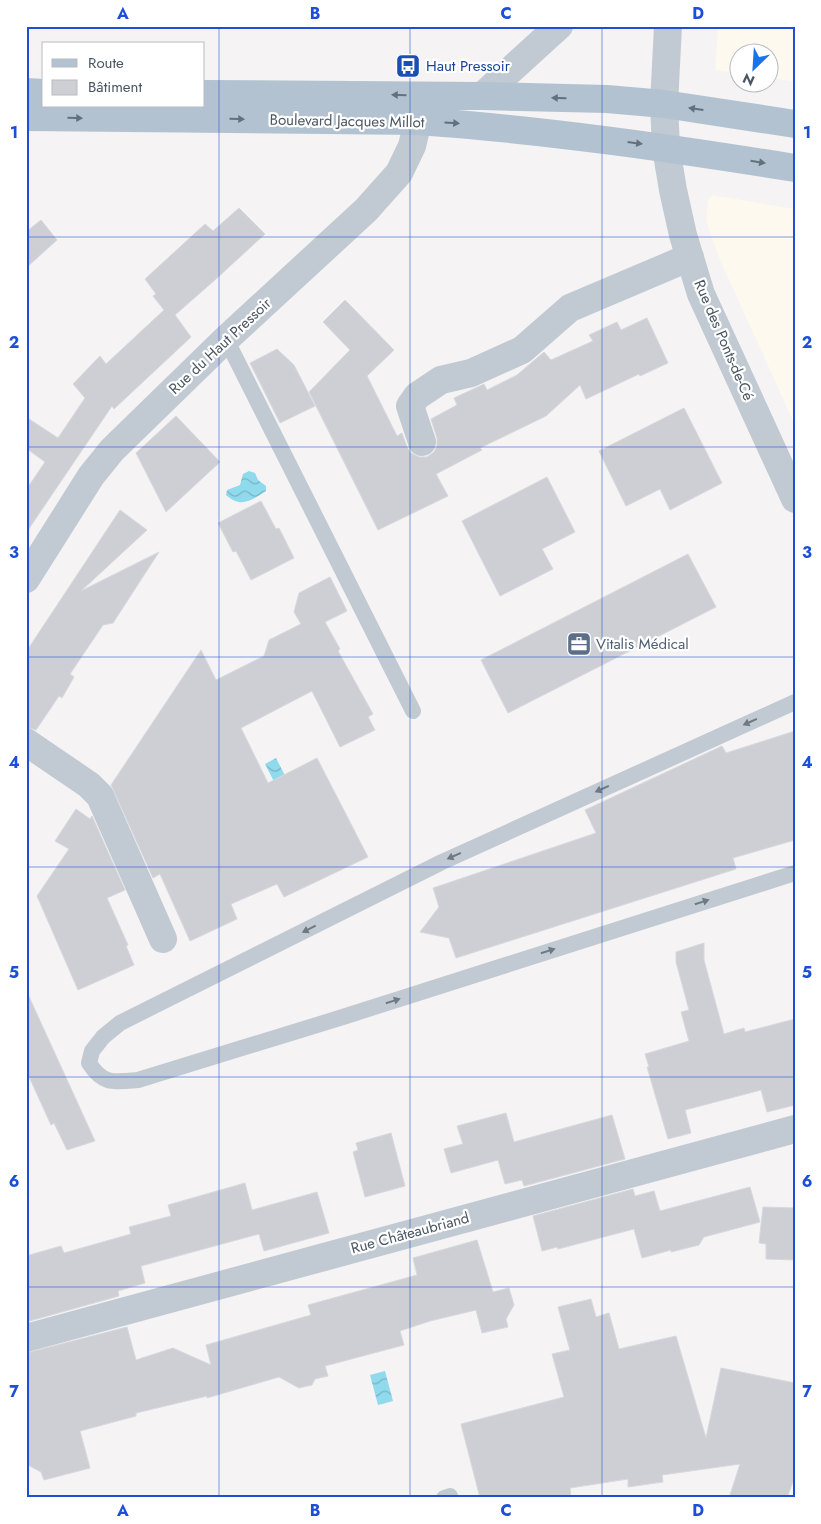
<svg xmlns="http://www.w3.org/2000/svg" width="821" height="1524" font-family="Jost,sans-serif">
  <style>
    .commercial { fill: #fdf9ef }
    .water { fill: url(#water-waves) }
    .building { fill: #cdcfd5; stroke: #d7d9de }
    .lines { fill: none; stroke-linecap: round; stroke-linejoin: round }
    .service { stroke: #c1cad2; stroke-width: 16 }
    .minor { stroke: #c1cad2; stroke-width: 28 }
    .primary { stroke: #b3c2d1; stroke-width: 28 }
    .oneway { fill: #64717d }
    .oneway2 { fill: #6e7983 }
    .grid { fill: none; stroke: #1d4ed8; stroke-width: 1; stroke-opacity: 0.55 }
    .labels { text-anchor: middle; stroke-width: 4.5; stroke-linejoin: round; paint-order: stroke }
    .transit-label { font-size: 15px; fill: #164399; stroke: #fff; text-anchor: start }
    .street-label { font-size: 15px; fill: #4a5661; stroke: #fff }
    .service-label { font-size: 15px; fill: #4e5e75; stroke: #fff; text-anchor: start }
    .neatline { fill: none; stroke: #1d4ed8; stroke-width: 2 }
    .grid-label { font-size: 16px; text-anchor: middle; font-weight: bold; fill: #1d4ed8 }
  </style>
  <defs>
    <pattern id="water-waves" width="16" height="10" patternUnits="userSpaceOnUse" patternTransform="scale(1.25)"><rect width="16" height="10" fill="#90daee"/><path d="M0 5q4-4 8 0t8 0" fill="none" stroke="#78b4c4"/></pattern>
  </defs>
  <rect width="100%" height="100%" fill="#f5f3f3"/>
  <path class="commercial" d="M718 26H795V82L769 78 768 52H738V73L715 70Z
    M712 195 795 209V425L720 260 706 221 708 200Z"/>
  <path class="water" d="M249 471 255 473 258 480 266 486V491C252 500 241 509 226 495L227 490 240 485 243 474Z
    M276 758 298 801 287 807 265 764Z
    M385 1371 393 1401 378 1405 370 1375Z"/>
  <path class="building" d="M239 208 265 234 216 279 175 315 191 337 114 409 112 406 26 533V490L45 462 26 448V417L58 438 85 398 73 384 100 356 106 364 164 310 153 296 156 294 145 279 205 224 213 231Z
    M41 220 57 240 26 268V232Z
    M345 300 394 350 367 376 397 436 402 433 407 447 411 453 419 457H427L434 452 437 446V438L431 419 457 405 454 398 484 384 487 390 517 375 544 352 551 360 593 341 589 335 617 322 621 330 647 318 668 363 640 376 639 374 586 399 580 385 546 416 480 448 482 450 436 474 448 496 378 530 309 392 350 350 323 322Z
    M277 349 294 365 315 406 280 423 250 363Z
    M684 408 722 483 670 510 660 489 626 506 599 451Z
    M176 416 220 462 166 512 136 453Z
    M547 477 575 532 542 549 553 569 500 596 462 521Z
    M261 501 276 529 279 528 294 558 251 580 236 551 233 552 218 523Z
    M120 510 147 530 81 591 159 552 113 623 103 625 70 674 74 677 62 698 59 696 36 730 26 727V652Z
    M688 554 716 607 508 713 481 660Z
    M330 577 347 611 325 622 340 649 338 651 373 714 368 717 375 730 340 747 312 691 241 728 268 783 317 758 368 857 284 897 277 884 231 904 237 919 190 941 160 874 153 878 111 785 201 650 216 680 264 656 269 640 301 624 294 612 299 593Z
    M795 731V840L733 858 736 869 456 958 449 938 420 932 439 907 433 888 596 833 585 810 722 746 726 753Z
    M76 809 90 819 92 816 125 890 107 898 128 945 126 946 134 965 78 990 37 896 69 849 55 841Z
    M704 943V960L724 1034 744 1028 745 1032 795 1019V1105L767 1112 761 1090 685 1110 691 1133 668 1139 647 1067H649L645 1054 689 1041 681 1012 689 1010 676 962V952Z
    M26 990 95 1141 67 1150 54 1123 51 1125 26 1070Z
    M506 1113 514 1142 612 1115 625 1159 524 1186 522 1180 505 1184 498 1160 451 1173 444 1149 463 1144 457 1126Z
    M391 1133 405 1186 365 1197 353 1152 358 1150 356 1143Z
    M245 1183 252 1210 317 1192 329 1233 264 1251 259 1234 141 1266 145 1283 118 1291 119 1296 26 1322V1256L61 1246 64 1253 131 1234 129 1227 171 1216 168 1205Z
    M750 1187 760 1222 704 1237 699 1245 671 1252V1250L642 1258 634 1229 558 1249 557 1247 542 1251 533 1216 633 1189 635 1196 654 1191 660 1211Z
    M763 1207 795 1208V1260L766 1259V1244L759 1243Z
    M477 1240 493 1292 509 1288 514 1305 506 1319 508 1327 482 1333 476 1310 430 1321 400 1331 404 1345 325 1366 328 1376 315 1379 312 1385 299 1388 279 1377 207 1398V1396L136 1413V1416L80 1431 90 1468 44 1480 41 1472 26 1464V1353L127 1327 136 1360 173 1348 211 1365 206 1345 311 1315 308 1305 417 1275 413 1258Z
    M591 1299 596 1317 609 1313 619 1349 676 1336 706 1438 721 1368 795 1383V1476L787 1498H729L740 1464 662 1475 663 1482 628 1487V1479L570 1488 571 1498H480L461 1424 564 1397 552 1354 570 1350 558 1307Z"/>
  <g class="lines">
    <path class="service" d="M226 339 413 711
      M795 702 442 862 120 1023 103 1037 92 1051 89 1063C103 1085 114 1082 138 1080L346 1016 795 873
      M444 1498 450 1496"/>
    <path class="minor" d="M668 26 664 104 666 148 673 190 683 235 701 294 795 499
      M482 96 559 26
      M422 442 410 406 417 396 441 380 471 373 522 350 570 308 690 257
      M26 579 91 476 112 450 226 339 366 210 399 173 412 146 418 121
      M26 742 89 785 100 796 163 939
      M26 1338 795 1129"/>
    <path class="primary" d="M26 92 44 93
      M204 94 482 96 607 99 664 104 795 124
      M26 117 418 121C545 130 670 148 795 168"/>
  </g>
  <defs><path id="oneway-solid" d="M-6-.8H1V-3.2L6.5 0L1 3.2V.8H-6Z" transform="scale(1.25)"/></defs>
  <g class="oneway">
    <use href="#oneway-solid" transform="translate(399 95) rotate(-179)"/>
    <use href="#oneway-solid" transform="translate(559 98) rotate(-179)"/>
    <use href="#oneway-solid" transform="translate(696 109) rotate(-172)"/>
    <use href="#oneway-solid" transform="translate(75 118) rotate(1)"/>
    <use href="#oneway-solid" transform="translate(237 119) rotate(1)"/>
    <use href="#oneway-solid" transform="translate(452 123) rotate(4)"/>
    <use href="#oneway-solid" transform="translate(635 143) rotate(7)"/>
    <use href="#oneway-solid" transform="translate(758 162) rotate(9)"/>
  </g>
  <g class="oneway2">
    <use href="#oneway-solid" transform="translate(750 722) rotate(156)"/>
    <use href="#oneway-solid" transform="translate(602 789) rotate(156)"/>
    <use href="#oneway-solid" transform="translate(454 856) rotate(156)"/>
    <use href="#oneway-solid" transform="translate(702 902) rotate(-18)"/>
    <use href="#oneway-solid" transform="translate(309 929) rotate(153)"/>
    <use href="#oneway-solid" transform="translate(548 951) rotate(-18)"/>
    <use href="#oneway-solid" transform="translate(393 1001) rotate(-18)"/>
  </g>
  <path class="grid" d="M219 26V1498M410 26V1498M602 26V1498M26 237H795M26 447H795M26 657H795M26 867H795M26 1077H795M26 1287H795"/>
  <defs>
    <symbol id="bus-square" viewBox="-11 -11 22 22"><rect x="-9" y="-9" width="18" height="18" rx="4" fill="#1a4fb4" stroke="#fff"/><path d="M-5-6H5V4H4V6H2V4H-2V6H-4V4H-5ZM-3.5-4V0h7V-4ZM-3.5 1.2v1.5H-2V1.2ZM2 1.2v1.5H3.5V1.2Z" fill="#fff"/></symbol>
    <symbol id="office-square" viewBox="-11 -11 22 22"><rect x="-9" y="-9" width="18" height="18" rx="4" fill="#5c6f8a" stroke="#fff"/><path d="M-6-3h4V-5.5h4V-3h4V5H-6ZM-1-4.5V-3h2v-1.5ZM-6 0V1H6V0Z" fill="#fff"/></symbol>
  </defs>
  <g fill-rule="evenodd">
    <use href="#bus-square" x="394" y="52" width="28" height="28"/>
    <use href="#office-square" x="565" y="630" width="28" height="28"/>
  </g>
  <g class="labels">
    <g class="transit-label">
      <text x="426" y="71">Haut Pressoir</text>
    </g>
    <g class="street-label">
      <text transform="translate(347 121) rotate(1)" y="5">Boulevard Jacques Millot</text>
      <text transform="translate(724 340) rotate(67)" y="5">Rue des Ponts-de-Cé</text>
      <text transform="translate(220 346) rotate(-43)" y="5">Rue du Haut Pressoir</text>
      <text transform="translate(410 1233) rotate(-15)" y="5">Rue Châteaubriand</text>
    </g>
    <g class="service-label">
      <text x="596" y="649">Vitalis Médical</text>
    </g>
  </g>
  <rect width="821" height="1524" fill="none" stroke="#ffffff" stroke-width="55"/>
  <rect x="42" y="42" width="162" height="65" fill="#ffffff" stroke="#b7bbc0"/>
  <rect x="52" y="59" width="25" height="8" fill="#b3c2d1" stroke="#b7bbc0"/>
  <text x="88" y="68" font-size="15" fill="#4a5661">Route</text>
  <rect x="52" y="80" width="25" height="15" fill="#cdcfd5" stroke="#b7bbc0"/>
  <text x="88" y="92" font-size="15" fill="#4a5661">Bâtiment</text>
  <g transform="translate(754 68) rotate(205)"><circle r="24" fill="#ffffff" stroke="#b7bbc0"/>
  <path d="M0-4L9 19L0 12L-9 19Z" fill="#1a73e8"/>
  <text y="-8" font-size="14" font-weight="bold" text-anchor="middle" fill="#4a5661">N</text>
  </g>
  <rect x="28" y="28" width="766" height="1468" class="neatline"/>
  <g class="grid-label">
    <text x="123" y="19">A</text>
    <text x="315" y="19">B</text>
    <text x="506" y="19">C</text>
    <text x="698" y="19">D</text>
    <text x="14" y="138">1</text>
    <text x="807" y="138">1</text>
    <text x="14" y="348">2</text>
    <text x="807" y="348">2</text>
    <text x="14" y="558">3</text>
    <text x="807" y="558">3</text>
    <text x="14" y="768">4</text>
    <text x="807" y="768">4</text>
    <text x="14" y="978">5</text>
    <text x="807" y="978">5</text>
    <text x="14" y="1187">6</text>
    <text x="807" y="1187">6</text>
    <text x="14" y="1397">7</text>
    <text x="807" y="1397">7</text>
    <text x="123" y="1516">A</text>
    <text x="315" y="1516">B</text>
    <text x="506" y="1516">C</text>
    <text x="698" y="1516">D</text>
  </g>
</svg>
